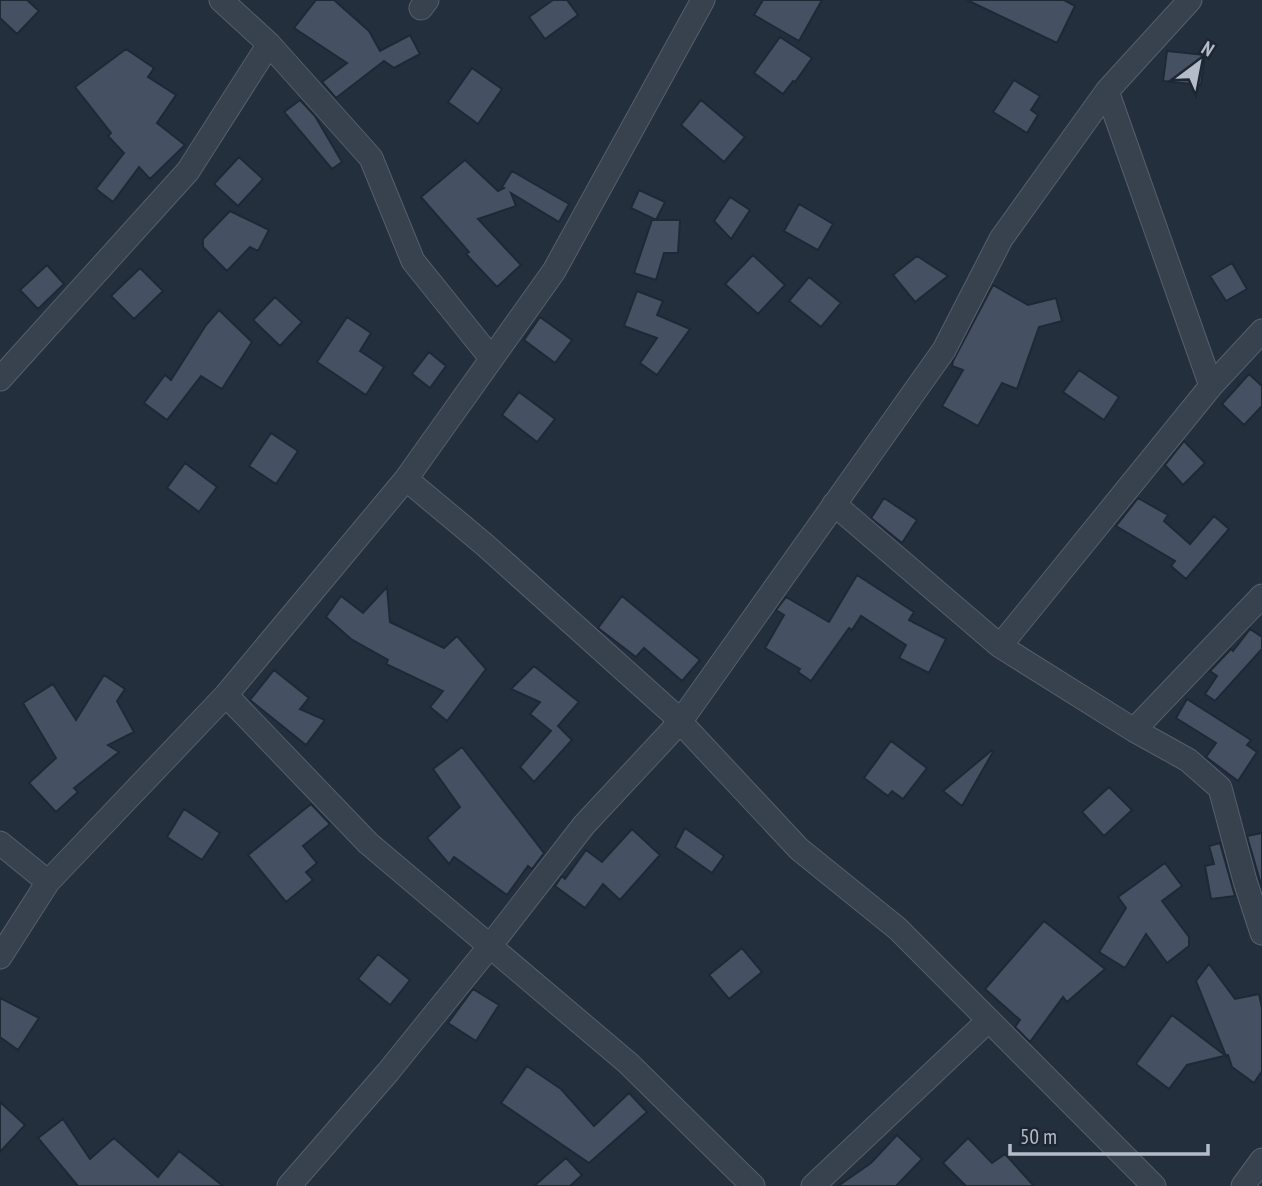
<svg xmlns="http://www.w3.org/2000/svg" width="1262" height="1186" font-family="'PT Sans Narrow',sans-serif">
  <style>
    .building { fill: #455162; stroke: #1f2835; stroke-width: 2 }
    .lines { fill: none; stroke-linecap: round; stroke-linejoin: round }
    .street-casing { stroke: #565f6c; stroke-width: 25 }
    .street { stroke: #38414e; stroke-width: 23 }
  </style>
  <rect width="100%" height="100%" fill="#242f3e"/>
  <path class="building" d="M0 0H27L39 11 17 34 0 18Z
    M316 0H334L369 31 380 51 410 35 420 54 394 68 384 61 336 98 322 82 347 63 294 28Z
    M553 0H567L578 15 545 39 529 17Z
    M763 0H822L799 41 754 15Z
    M967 0H1064L1075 6 1057 43Z
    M780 37 812 58 795 82 793 81 783 94 754 73Z
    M126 49 154 68 148 77 176 95 157 123 185 145 150 179 139 167 113 202 96 189 124 153 108 136 111 133 75 87Z
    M1167 51 1205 55 1201 85 1163 81Z
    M472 68 502 89 478 124 448 102Z
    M1014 80 1040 96 1031 110 1038 115 1027 133 993 112Z
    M300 100 315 116 342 162 332 169 284 112Z
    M701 100 745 137 724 162 681 125Z
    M239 157 263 179 238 206 214 184Z
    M465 160 498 191 504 188 502 187 512 171 569 204 559 222 511 193 516 206 478 219 521 265 497 287 466 254 469 252 421 197Z
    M639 190 665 202 656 220 631 208Z
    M730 197 750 210 731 239 714 221Z
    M799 204 833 224 818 250 784 231Z
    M230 211 269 230 258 251 250 247 227 271 203 247V239Z
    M652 220H680L678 253H664L656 280 634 273Z
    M753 255 785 285 758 314 725 284Z
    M917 256 948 276 915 302 893 275Z
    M1232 263 1247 289 1226 301 1210 276Z
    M47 265 64 284 38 309 20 290Z
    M140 268 163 291 134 319 111 296Z
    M809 277 841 303 821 327 789 301Z
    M993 285 1028 305 1056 298 1062 321 1039 327 1017 389 1002 383 978 426 942 406 963 370 952 366 953 361Z
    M637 291 663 301 657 315 690 329 657 375 640 363 657 338 624 326Z
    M275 297 302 322 280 346 253 320Z
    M219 310 252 342 222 389 201 376 167 420 144 403 165 375 171 380 206 325Z
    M347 317 371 333 360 351 384 367 366 395 317 362Z
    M540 317 572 340 555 363 524 340Z
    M429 352 446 366 430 388 412 374Z
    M1079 370 1119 397 1104 420 1063 392Z
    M1249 374 1262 386V406L1244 425 1222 404Z
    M519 392 555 419 537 442 502 415Z
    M271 433 298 451 276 484 249 466Z
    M1184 441 1205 463 1183 485 1165 465Z
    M185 463 217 487 199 512 167 488Z
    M884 498 917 520 902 543 871 518Z
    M1138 498 1168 515 1164 521 1190 544 1214 516 1229 529 1186 579 1171 566 1175 561 1116 526Z
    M857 575 914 612 909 620 946 639 929 673 899 658 906 645 861 616 852 630 849 628 811 681 798 672 800 669 765 648 784 615 776 610 786 597 829 622Z
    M387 587 390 622 444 648 457 636 486 669 447 721 430 707 443 691 386 664 388 660 351 639 326 617 341 596 363 613Z
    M622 596 700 660 682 681 644 648 636 657 598 628Z
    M1250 629 1262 637V649L1215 701 1205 694 1217 676 1210 671 1231 649 1233 651Z
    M534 666 579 702 558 726 572 740 534 782 520 767 551 731 530 714 540 702 511 689Z
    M274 670 309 698 300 709 325 720 306 745 250 700Z
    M104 675 125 689 117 701 134 732 108 745 119 752 74 788 78 792 56 812 29 783 56 758 23 703 53 684 76 720Z
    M1187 699 1251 740 1247 745 1257 752 1238 781 1206 757 1216 743 1176 718Z
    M891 741 927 768 903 799 892 791 888 796 864 778Z
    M462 747 544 853 532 869 528 866 507 895 454 857 449 864 427 838 460 807 433 769Z
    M991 751 993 752 962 806 943 791Z
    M1109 787 1132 810 1104 836 1082 812Z
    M311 804 330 824 303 846 317 863 306 872 313 880 286 902 248 855Z
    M184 809 220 833 202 860 167 837Z
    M685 828 724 856 712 873 675 847Z
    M632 829 660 855 620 900 603 884 585 908 555 886 562 876 565 879 586 850 602 862Z
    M1262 833V888L1247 836Z
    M1220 843 1235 896 1211 899 1205 866 1214 864 1209 846Z
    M1165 863 1182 886 1162 901 1189 937V946L1167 963 1146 934 1125 968 1099 952 1126 908 1118 897Z
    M1044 921 1105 969 1067 1002 1063 997 1030 1042 1015 1027 1020 1020 985 989Z
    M742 948 762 972 729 999 709 975Z
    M378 954 410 980 390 1005 358 979Z
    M1209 964 1235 999 1259 994 1262 1008V1071L1254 1083 1232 1067 1228 1055 1187 1065 1169 1089 1136 1064 1172 1015 1226 1056 1196 981Z
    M473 989 499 1005 476 1041 448 1023Z
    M0 998 39 1018 18 1050 0 1037Z
    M527 1066 561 1089 594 1126 629 1093 647 1112 589 1163 501 1103Z
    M0 1102 25 1125 0 1152Z
    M63 1119 90 1159 114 1138 158 1177 179 1151 223 1186H78L38 1138Z
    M897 1135 922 1159 896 1186H838L871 1163Z
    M968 1138 992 1163 1005 1154 1034 1186H964L965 1185 943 1163Z
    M566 1158 582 1175 570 1186H534Z"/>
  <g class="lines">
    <defs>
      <path id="street" d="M221 0 269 44 371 158 413 261 491 358
        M421 8 427 0
        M1107 91 1211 386
        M0 379 188 171 269 44
        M406 479 485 545 671 712 799 849 898 929 1154 1186
        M834 504 1000 646 1134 730 1188 760 1220 788 1245 881 1262 933
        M1000 646 1211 386 1262 331
        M226 695 368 843 628 1063 753 1186
        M1134 730 1262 596
        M0 843 48 882
        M0 957 48 882 226 695 406 479 554 271 703 0
        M289 1186 388 1072 490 946 584 825 680 722 944 350 1001 239 1107 91 1190 0
        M813 1186 989 1020
        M1243 1186 1262 1160"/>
    </defs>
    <use href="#street" class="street-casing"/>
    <use href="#street" class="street"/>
  </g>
  <g transform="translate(1199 63) rotate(32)" stroke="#1d2633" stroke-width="5" paint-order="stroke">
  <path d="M0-5L12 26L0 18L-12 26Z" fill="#b4bcc9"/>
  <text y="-10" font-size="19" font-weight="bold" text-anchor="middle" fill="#b4bcc9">N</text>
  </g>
  <path d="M1010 1144v10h198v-10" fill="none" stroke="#b4bcc9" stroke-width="3.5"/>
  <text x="1020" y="1144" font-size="21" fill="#b4bcc9" stroke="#1d2633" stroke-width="5" paint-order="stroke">50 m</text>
</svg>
